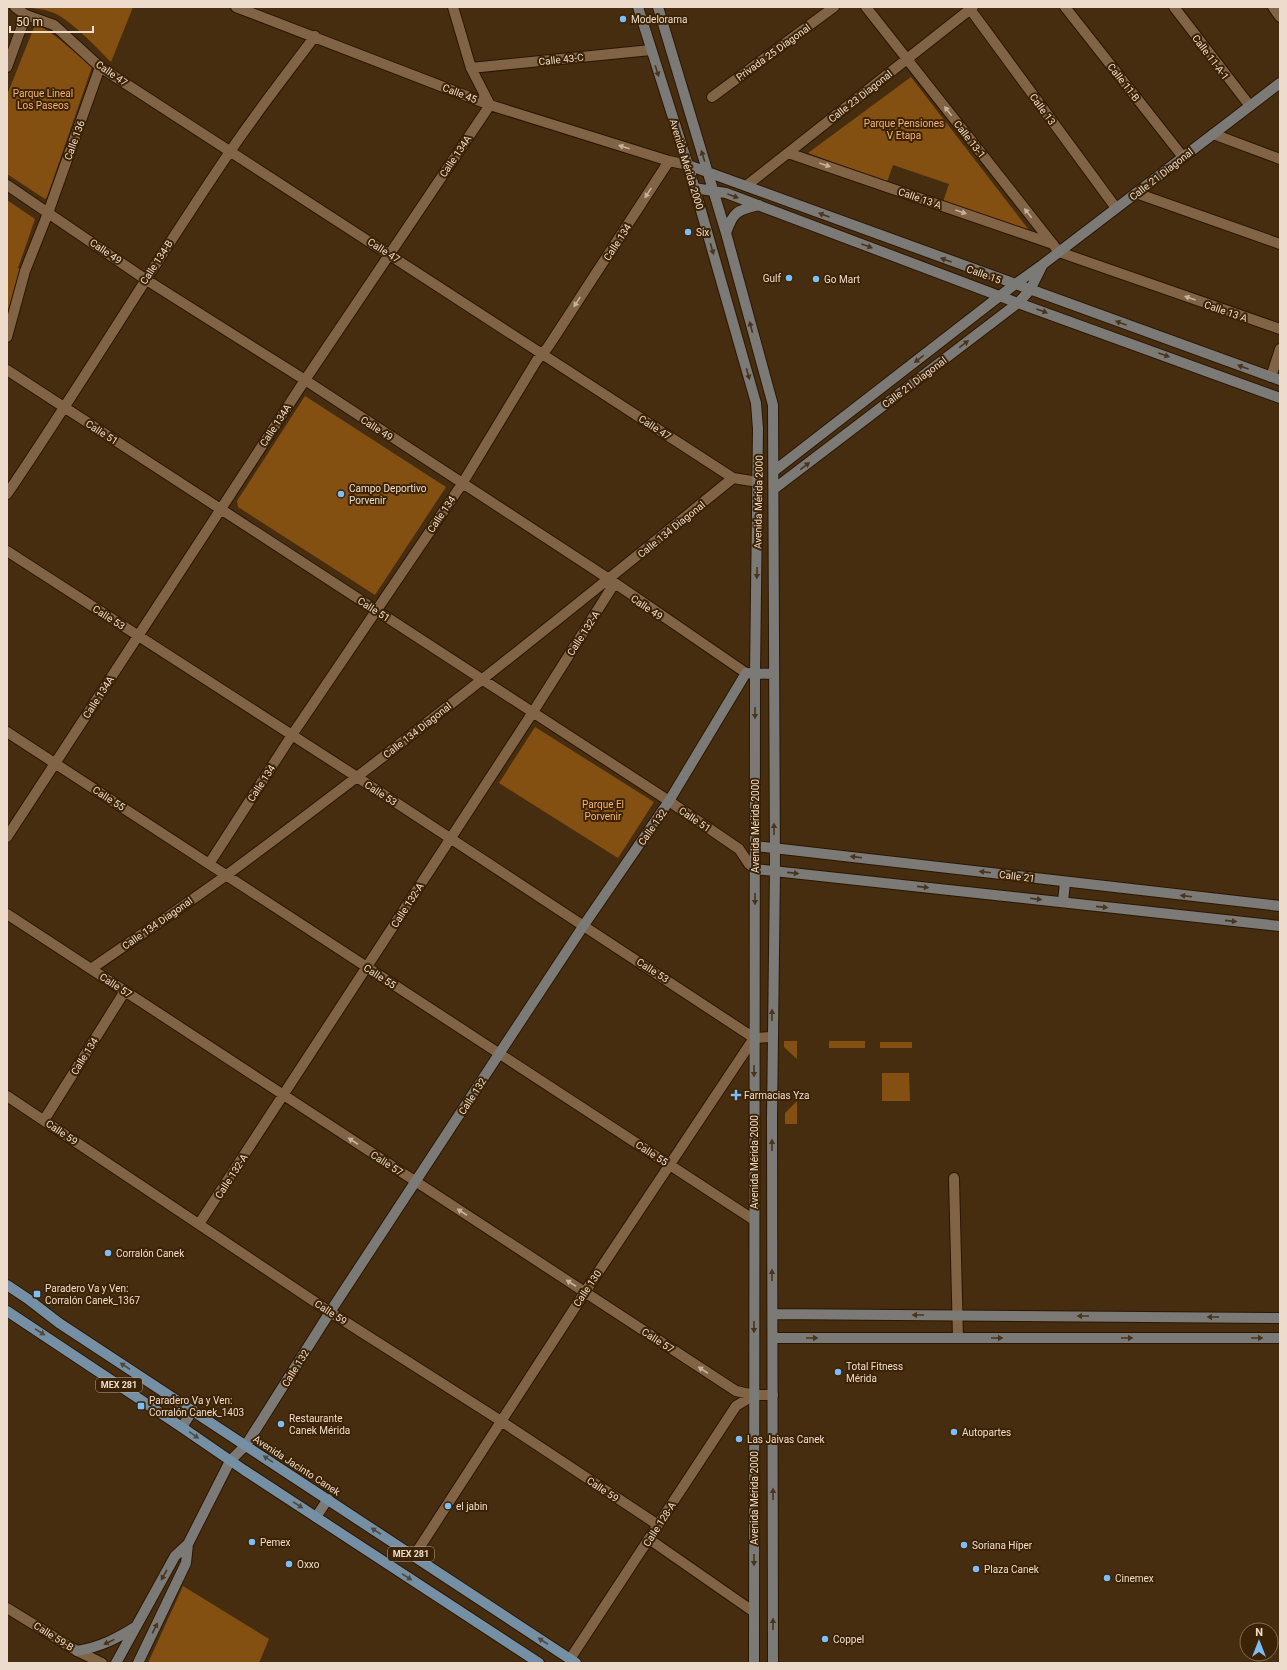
<svg xmlns="http://www.w3.org/2000/svg" width="1287" height="1670" font-family="Roboto,sans-serif">
  <style>
    .green { fill: #835011 }
    .lines { fill: none; stroke-linecap: round; stroke-linejoin: round }
    .street-casing { stroke: #2a1602; stroke-width: 12 }
    .secondary-casing { stroke: #2a1602; stroke-width: 12 }
    .primary-casing { stroke: #2a1602; stroke-width: 12 }
    .street { stroke: #816346; stroke-width: 10 }
    .secondary { stroke: #7b7a76; stroke-width: 10 }
    .primary { stroke: #7590a5; stroke-width: 10 }
    .oneway { fill: #49341c }
    .oneway2 { fill: #c7b29d }
    .oneway3 { fill: #51493d }
    .poi-dot { fill: #7bbef8; stroke: #3d2305; stroke-width: 1.5 }
    .labels { text-anchor: middle; stroke-width: 4; stroke-linejoin: round; paint-order: stroke }
    .shield { fill: #3d2305; stroke: #b8a490; stroke-width: 1 }
    .shield-label { font-size: 9px; font-weight: bold; fill: #eddccc }
    .poi-label { font-size: 10px; fill: #eddccc; stroke: #3d2305; text-anchor: start }
    .street-label { font-size: 10px; fill: #eddccc; stroke: #3d2305 }
    .park-label { font-size: 10px; fill: #f4b472; stroke: #3d2305 }
  </style>
  <rect width="100%" height="100%" fill="#472d10"/>
  <path class="green" d="M27 7H133L111 62C97 48 71 20 54 13 45 9 35 9 27 7Z
    M35 25C47 26 81 58 92 67L47 197 45 199 7 174V95Z
    M911 77 1032 234 943 202 949 184 893 165 887 182 808 153Z
    M7 200 35 219 18 268 20 269 7 314Z
    M305 396 446 487 375 595 238 507 237 501Z
    M535 727 654 802 618 858 499 783Z
    M784 1041H797V1059L784 1047Z
    M829 1041H865V1048H829Z
    M880 1042H912V1048H880Z
    M882 1073H909L910 1101H882Z
    M797 1101V1124H785V1113Z
    M183 1586 269 1639 259 1663H148Z"/>
  <g class="lines">
    <defs>
      <path id="street" d="M15 7 26 15 54 25 100 67 733 478 758 482
        M236 7 490 105 669 161 688 165
        M453 7 471 68 490 105
        M866 7 1059 252 1280 329
        M1065 7 1183 157
        M1174 7 1250 106
        M1273 7 1280 17
        M970 9 1116 208
        M7 67 26 15
        M471 68 651 50
        M712 97 834 7
        M1213 134 1280 159
        M788 153 1053 244
        M7 185 145 279 305 380 609 579 746 673
        M746 186 973 7
        M1136 193 1280 244
        M7 337 25 271 48 213 100 67
        M7 370 666 799 739 849 749 864 755 869
        M1271 377 1280 349
        M7 494C83 382 153 265 229 153 256 113 286 75 315 36
        M7 551 357 777 754 1038
        M7 732 754 1220
        M7 837 305 380 490 105
        M209 864 292 735 462 484 537 360 548 347 669 161
        M7 914 736 1391 754 1395H773
        M91 969C137 937 183 907 228 874 400 747 567 613 733 478
        M754 1038 772 1037
        M7 1096 330 1312 501 1421 658 1525
        M44 1120 125 991
        M954 1178 958 1338
        M199 1224 533 712 614 584
        M649 1539 754 1612
        M414 1556 585 1292 754 1038
        M7 1608 77 1651 102 1663
        M570 1659 736 1406 754 1395"/>
      <path id="secondary" d="M638 7 688 165 756 403 758 429 755 674 754 1663
        M658 7 726 233 773 405 775 870 772 1118 773 1663
        M688 165 1280 380
        M694 188 726 193 1018 303 1280 398
        M726 233C733 212 737 210 759 205
        M774 471 1014 285 1042 265 1280 83
        M774 489 1018 303 1030 290 1042 266
        M755 846 1280 906
        M755 869 1280 926
        M1063 902 1065 882
        M773 1314 1280 1318
        M773 1338H1280
        M182 1427 193 1410
        M316 1517 328 1499
        M77 1651C100 1647 116 1639 135 1627
        M116 1663 175 1556 188 1544 230 1461 246 1445 330 1312 499 1054 584 925 669 801 746 673 773 674
        M138 1663 186 1563 188 1544"/>
      <path id="primary" d="M7 1285 28 1299 59 1323 576 1663
        M7 1311 180 1426 244 1470 539 1663"/>
    </defs>
    <use href="#street" class="street-casing"/>
    <use href="#secondary" class="secondary-casing"/>
    <use href="#primary" class="primary-casing"/>
    <use href="#street" class="street"/>
    <use href="#secondary" class="secondary"/>
    <use href="#primary" class="primary"/>
  </g>
  <defs><path id="oneway-solid" d="M-6-.8H1V-3.2L6.5 0L1 3.2V.8H-6Z"/></defs>
  <g class="oneway">
    <use href="#oneway-solid" transform="translate(657 71) rotate(72)"/>
    <use href="#oneway-solid" transform="translate(703 156) rotate(-107)"/>
    <use href="#oneway-solid" transform="translate(733 196) rotate(20)"/>
    <use href="#oneway-solid" transform="translate(824 215) rotate(-160)"/>
    <use href="#oneway-solid" transform="translate(867 246) rotate(20)"/>
    <use href="#oneway-solid" transform="translate(712 249) rotate(74)"/>
    <use href="#oneway-solid" transform="translate(946 260) rotate(-160)"/>
    <use href="#oneway-solid" transform="translate(1042 311) rotate(20)"/>
    <use href="#oneway-solid" transform="translate(1121 323) rotate(-160)"/>
    <use href="#oneway-solid" transform="translate(751 327) rotate(-105)"/>
    <use href="#oneway-solid" transform="translate(964 344) rotate(-37)"/>
    <use href="#oneway-solid" transform="translate(1164 355) rotate(20)"/>
    <use href="#oneway-solid" transform="translate(919 359) rotate(142)"/>
    <use href="#oneway-solid" transform="translate(1243 367) rotate(-160)"/>
    <use href="#oneway-solid" transform="translate(748 374) rotate(74)"/>
    <use href="#oneway-solid" transform="translate(805 466) rotate(-37)"/>
    <use href="#oneway-solid" transform="translate(757 573) rotate(91)"/>
    <use href="#oneway-solid" transform="translate(755 713) rotate(90)"/>
    <use href="#oneway-solid" transform="translate(774 829) rotate(-90)"/>
    <use href="#oneway-solid" transform="translate(856 857) rotate(-173)"/>
    <use href="#oneway-solid" transform="translate(985 872) rotate(-173)"/>
    <use href="#oneway-solid" transform="translate(793 873) rotate(6)"/>
    <use href="#oneway-solid" transform="translate(923 887) rotate(6)"/>
    <use href="#oneway-solid" transform="translate(1186 896) rotate(-173)"/>
    <use href="#oneway-solid" transform="translate(755 899) rotate(90)"/>
    <use href="#oneway-solid" transform="translate(1036 899) rotate(7)"/>
    <use href="#oneway-solid" transform="translate(1102 907) rotate(6)"/>
    <use href="#oneway-solid" transform="translate(1231 921) rotate(6)"/>
    <use href="#oneway-solid" transform="translate(772 1015) rotate(-89)"/>
    <use href="#oneway-solid" transform="translate(754 1071) rotate(90)"/>
    <use href="#oneway-solid" transform="translate(772 1145) rotate(-90)"/>
    <use href="#oneway-solid" transform="translate(772 1275) rotate(-90)"/>
    <use href="#oneway-solid" transform="translate(918 1315) rotate(-180)"/>
    <use href="#oneway-solid" transform="translate(1083 1316) rotate(-180)"/>
    <use href="#oneway-solid" transform="translate(1213 1317) rotate(-180)"/>
    <use href="#oneway-solid" transform="translate(754 1327) rotate(90)"/>
    <use href="#oneway-solid" transform="translate(812 1338)"/>
    <use href="#oneway-solid" transform="translate(997 1338)"/>
    <use href="#oneway-solid" transform="translate(1127 1338)"/>
    <use href="#oneway-solid" transform="translate(1257 1338)"/>
    <use href="#oneway-solid" transform="translate(773 1494) rotate(-90)"/>
    <use href="#oneway-solid" transform="translate(754 1560) rotate(90)"/>
    <use href="#oneway-solid" transform="translate(164 1575) rotate(119)"/>
    <use href="#oneway-solid" transform="translate(773 1624) rotate(-90)"/>
    <use href="#oneway-solid" transform="translate(155 1628) rotate(-64)"/>
    <use href="#oneway-solid" transform="translate(109 1642) rotate(154)"/>
  </g>
  <g class="oneway2">
    <use href="#oneway-solid" transform="translate(948 111) rotate(-128)"/>
    <use href="#oneway-solid" transform="translate(624 147) rotate(-163)"/>
    <use href="#oneway-solid" transform="translate(825 165) rotate(19)"/>
    <use href="#oneway-solid" transform="translate(648 193) rotate(123)"/>
    <use href="#oneway-solid" transform="translate(961 212) rotate(19)"/>
    <use href="#oneway-solid" transform="translate(1028 213) rotate(-128)"/>
    <use href="#oneway-solid" transform="translate(1190 298) rotate(-161)"/>
    <use href="#oneway-solid" transform="translate(577 302) rotate(123)"/>
    <use href="#oneway-solid" transform="translate(353 1141) rotate(-147)"/>
    <use href="#oneway-solid" transform="translate(462 1212) rotate(-147)"/>
    <use href="#oneway-solid" transform="translate(571 1283) rotate(-147)"/>
    <use href="#oneway-solid" transform="translate(703 1370) rotate(-147)"/>
  </g>
  <g class="oneway3">
    <use href="#oneway-solid" transform="translate(40 1332) rotate(33)"/>
    <use href="#oneway-solid" transform="translate(125 1366) rotate(-147)"/>
    <use href="#oneway-solid" transform="translate(194 1435) rotate(35)"/>
    <use href="#oneway-solid" transform="translate(268 1459) rotate(-146)"/>
    <use href="#oneway-solid" transform="translate(298 1505) rotate(33)"/>
    <use href="#oneway-solid" transform="translate(376 1531) rotate(-147)"/>
    <use href="#oneway-solid" transform="translate(407 1577) rotate(33)"/>
    <use href="#oneway-solid" transform="translate(543 1641) rotate(-147)"/>
  </g>
  <g class="poi-dot">
    <circle cx="623" cy="19" r="4"/>
    <circle cx="688" cy="232" r="4"/>
    <circle cx="789" cy="278" r="4"/>
    <circle cx="816" cy="279" r="4"/>
    <circle cx="341" cy="494" r="4"/>
    <path d="M734 1089h4v4h4v4h-4v4h-4v-4h-4v-4h4z"/>
    <circle cx="108" cy="1253" r="4"/>
    <rect x="33" y="1290" width="8" height="8" rx="2"/>
    <circle cx="838" cy="1372" r="4"/>
    <rect x="137" y="1402" width="8" height="8" rx="2"/>
    <circle cx="281" cy="1424" r="4"/>
    <circle cx="954" cy="1432" r="4"/>
    <circle cx="739" cy="1439" r="4"/>
    <circle cx="448" cy="1506" r="4"/>
    <circle cx="252" cy="1542" r="4"/>
    <circle cx="964" cy="1545" r="4"/>
    <circle cx="289" cy="1564" r="4"/>
    <circle cx="976" cy="1569" r="4"/>
    <circle cx="1107" cy="1578" r="4"/>
    <circle cx="825" cy="1639" r="4"/>
  </g>
  <g class="labels">
    <g class="shield">
      <rect x="96" y="1378" width="46" height="14" rx="3"/>
      <rect x="388" y="1547" width="46" height="14" rx="3"/>
    </g>
    <g class="shield-label">
      <text x="119" y="1388">MEX 281</text>
      <text x="411" y="1557">MEX 281</text>
    </g>
    <g class="poi-label">
      <text x="631" y="23">Modelorama</text>
      <text x="696" y="236">Six</text>
      <text x="781" y="282" text-anchor="end">Gulf</text>
      <text x="824" y="283">Go Mart</text>
      <text x="349" y="492">Campo Deportivo<tspan x="349" dy="12">Porvenir</tspan></text>
      <text x="744" y="1099">Farmacias Yza</text>
      <text x="116" y="1257">Corralón Canek</text>
      <text x="45" y="1292">Paradero Va y Ven:<tspan x="45" dy="12">Corralón Canek_1367</tspan></text>
      <text x="846" y="1370">Total Fitness<tspan x="846" dy="12">Mérida</tspan></text>
      <text x="149" y="1404">Paradero Va y Ven:<tspan x="149" dy="12">Corralón Canek_1403</tspan></text>
      <text x="289" y="1422">Restaurante<tspan x="289" dy="12">Canek Mérida</tspan></text>
      <text x="962" y="1436">Autopartes</text>
      <text x="747" y="1443">Las Jaivas Canek</text>
      <text x="456" y="1510">el jabin</text>
      <text x="260" y="1546">Pemex</text>
      <text x="972" y="1549">Soriana Híper</text>
      <text x="297" y="1568">Oxxo</text>
      <text x="984" y="1573">Plaza Canek</text>
      <text x="1115" y="1582">Cinemex</text>
      <text x="833" y="1643">Coppel</text>
    </g>
    <g class="street-label">
      <text transform="translate(773 52) rotate(-36)" y="4">Privada 25 Diagonal</text>
      <text transform="translate(1211 57) rotate(53)" y="4">Calle 11-A-1</text>
      <text transform="translate(561 59) rotate(-6)" y="4">Calle 43-C</text>
      <text transform="translate(112 73) rotate(35)" y="4">Calle 47</text>
      <text transform="translate(1124 82) rotate(52)" y="4">Calle 11-B</text>
      <text transform="translate(460 93) rotate(21)" y="4">Calle 45</text>
      <text transform="translate(860 96) rotate(-38)" y="4">Calle 23 Diagonal</text>
      <text transform="translate(1043 109) rotate(54)" y="4">Calle 13</text>
      <text transform="translate(970 139) rotate(52)" y="4">Calle 13-1</text>
      <text transform="translate(74 140) rotate(-70)" y="4">Calle 136</text>
      <text transform="translate(455 156) rotate(-56)" y="4">Calle 134A</text>
      <text transform="translate(687 164) rotate(73)" y="4">Avenida Mérida 2000</text>
      <text transform="translate(1161 174) rotate(-38)" y="4">Calle 21 Diagonal</text>
      <text transform="translate(920 198) rotate(19)" y="4">Calle 13 A</text>
      <text transform="translate(617 242) rotate(-57)" y="4">Calle 134</text>
      <text transform="translate(384 250) rotate(33)" y="4">Calle 47</text>
      <text transform="translate(106 251) rotate(34)" y="4">Calle 49</text>
      <text transform="translate(156 262) rotate(-57)" y="4">Calle 134-B</text>
      <text transform="translate(984 274) rotate(20)" y="4">Calle 15</text>
      <text transform="translate(1226 311) rotate(19)" y="4">Calle 13 A</text>
      <text transform="translate(914 382) rotate(-37)" y="4">Calle 21 Diagonal</text>
      <text transform="translate(275 425) rotate(-57)" y="4">Calle 134A</text>
      <text transform="translate(655 427) rotate(33)" y="4">Calle 47</text>
      <text transform="translate(377 428) rotate(33)" y="4">Calle 49</text>
      <text transform="translate(102 432) rotate(33)" y="4">Calle 51</text>
      <text transform="translate(758 502) rotate(-89)" y="4">Avenida Mérida 2000</text>
      <text transform="translate(441 514) rotate(-56)" y="4">Calle 134</text>
      <text transform="translate(671 529) rotate(-39)" y="4">Calle 134 Diagonal</text>
      <text transform="translate(647 607) rotate(34)" y="4">Calle 49</text>
      <text transform="translate(374 609) rotate(33)" y="4">Calle 51</text>
      <text transform="translate(109 617) rotate(33)" y="4">Calle 53</text>
      <text transform="translate(583 633) rotate(-57)" y="4">Calle 132-A</text>
      <text transform="translate(98 697) rotate(-57)" y="4">Calle 134A</text>
      <text transform="translate(417 730) rotate(-38)" y="4">Calle 134 Diagonal</text>
      <text transform="translate(261 783) rotate(-57)" y="4">Calle 134</text>
      <text transform="translate(381 793) rotate(33)" y="4">Calle 53</text>
      <text transform="translate(109 798) rotate(33)" y="4">Calle 55</text>
      <text transform="translate(695 819) rotate(34)" y="4">Calle 51</text>
      <text transform="translate(755 826) rotate(-90)" y="4">Avenida Mérida 2000</text>
      <text transform="translate(652 827) rotate(-55)" y="4">Calle 132</text>
      <text transform="translate(1017 876) rotate(7)" y="4">Calle 21</text>
      <text transform="translate(407 905) rotate(-57)" y="4">Calle 132-A</text>
      <text transform="translate(157 923) rotate(-35)" y="4">Calle 134 Diagonal</text>
      <text transform="translate(653 970) rotate(33)" y="4">Calle 53</text>
      <text transform="translate(380 976) rotate(33)" y="4">Calle 55</text>
      <text transform="translate(116 985) rotate(33)" y="4">Calle 57</text>
      <text transform="translate(84 1056) rotate(-58)" y="4">Calle 134</text>
      <text transform="translate(472 1096) rotate(-57)" y="4">Calle 132</text>
      <text transform="translate(62 1132) rotate(34)" y="4">Calle 59</text>
      <text transform="translate(652 1153) rotate(33)" y="4">Calle 55</text>
      <text transform="translate(754 1162) rotate(-90)" y="4">Avenida Mérida 2000</text>
      <text transform="translate(387 1163) rotate(33)" y="4">Calle 57</text>
      <text transform="translate(231 1176) rotate(-57)" y="4">Calle 132-A</text>
      <text transform="translate(587 1288) rotate(-56)" y="4">Calle 130</text>
      <text transform="translate(331 1312) rotate(33)" y="4">Calle 59</text>
      <text transform="translate(658 1340) rotate(33)" y="4">Calle 57</text>
      <text transform="translate(295 1368) rotate(-58)" y="4">Calle 132</text>
      <text transform="translate(297 1465) rotate(33)" y="4">Avenida Jacinto Canek</text>
      <text transform="translate(603 1489) rotate(34)" y="4">Calle 59</text>
      <text transform="translate(754 1498) rotate(-90)" y="4">Avenida Mérida 2000</text>
      <text transform="translate(659 1524) rotate(-57)" y="4">Calle 128-A</text>
      <text transform="translate(54 1636) rotate(32)" y="4">Calle 59-B</text>
    </g>
    <g class="park-label">
      <text x="43" y="97">Parque Lineal<tspan x="43" dy="12">Los Paseos</tspan></text>
      <text x="904" y="127">Parque Pensiones<tspan x="904" dy="12">V Etapa</tspan></text>
      <text x="603" y="808">Parque El<tspan x="603" dy="12">Porvenir</tspan></text>
    </g>
  </g>
  <rect width="1287" height="1670" fill="none" stroke="#eddccc" stroke-width="16"/>
  <g transform="translate(1259 1642)"><circle r="19" fill="#3d2305" stroke="#836d55"/>
  <path d="M0-3L7 15L0 10L-7 15Z" fill="#7bbef8"/>
  <text y="-6" font-size="11" font-weight="bold" text-anchor="middle" fill="#eddccc">N</text>
  </g>
  <path d="M10 26v6h83v-6" fill="none" stroke="#eddccc" stroke-width="2"/>
  <text x="16" y="26" font-size="12" fill="#eddccc" stroke="#3d2305" stroke-width="3" paint-order="stroke">50 m</text>
</svg>
